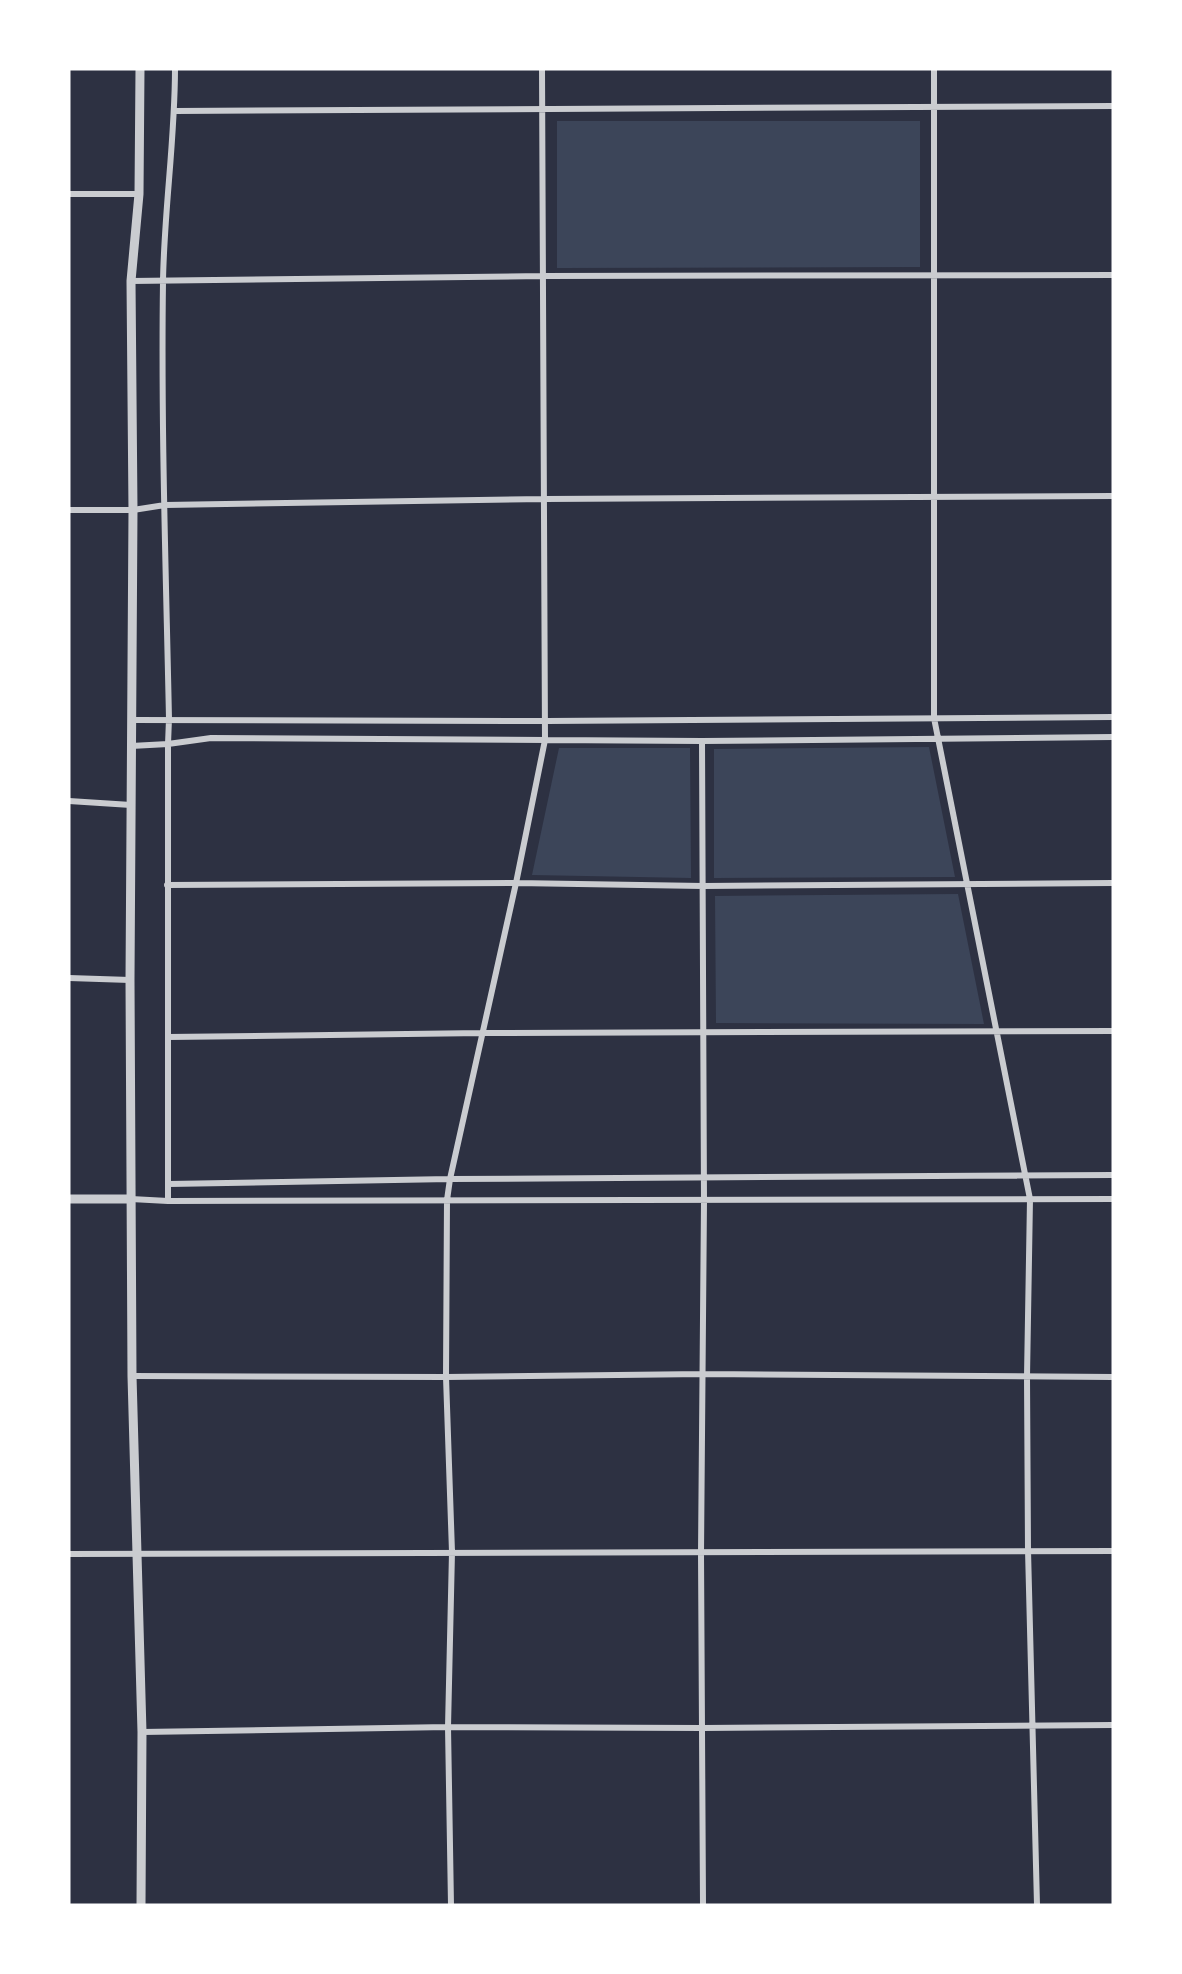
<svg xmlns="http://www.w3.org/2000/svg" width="1182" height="1974" font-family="'Public Sans',sans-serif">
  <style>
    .green { fill: #3c4559 }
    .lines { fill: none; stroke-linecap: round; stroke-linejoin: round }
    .minor { stroke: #caccd0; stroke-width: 6 }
    .tertiary { stroke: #caccd0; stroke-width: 9 }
  </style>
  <rect width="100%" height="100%" fill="#2d3142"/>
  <path class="green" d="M557 121H920V267L557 268Z
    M929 747 955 877 714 878V749Z
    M559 748H690L691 878 532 875Z
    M958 894 984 1024 716 1023 715 896Z"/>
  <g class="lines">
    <path class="minor" d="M934 69V718L1030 1199 1027 1377 1028 1550 1037 1905
      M175 111 1113 106
      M69 194H139
      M131 281 544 276 1113 275
      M69 510H133L165 505 545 499 1113 496
      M132 720 547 721 1113 717
      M702 741 704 1201 701 1553 703 1905
      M131 746 168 744 211 738 702 741 1113 737
      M69 801 131 805
      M167 885 516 883 703 886 1113 883
      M69 978 130 980
      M168 1037 483 1033 1113 1031
      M169 1184 450 1179 1113 1175
      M131 1199 168 1201 1113 1199
      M168 1201V744L169 719C166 574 161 428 163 282 164 211 175 140 175 69
      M132 1376 446 1377 704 1374 1113 1377
      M69 1554 1113 1551
      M142 1732 448 1727 703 1728 1113 1725
      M451 1905 448 1727 452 1552 446 1377 447 1200 450 1179 516 883 545 740 542 69"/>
    <path class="tertiary" d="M140 69 139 194 131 281 133 510 130 980 132 1376 142 1732 141 1905
      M69 1199H131"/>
  </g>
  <rect width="1182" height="1974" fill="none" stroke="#ffffff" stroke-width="141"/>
</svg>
